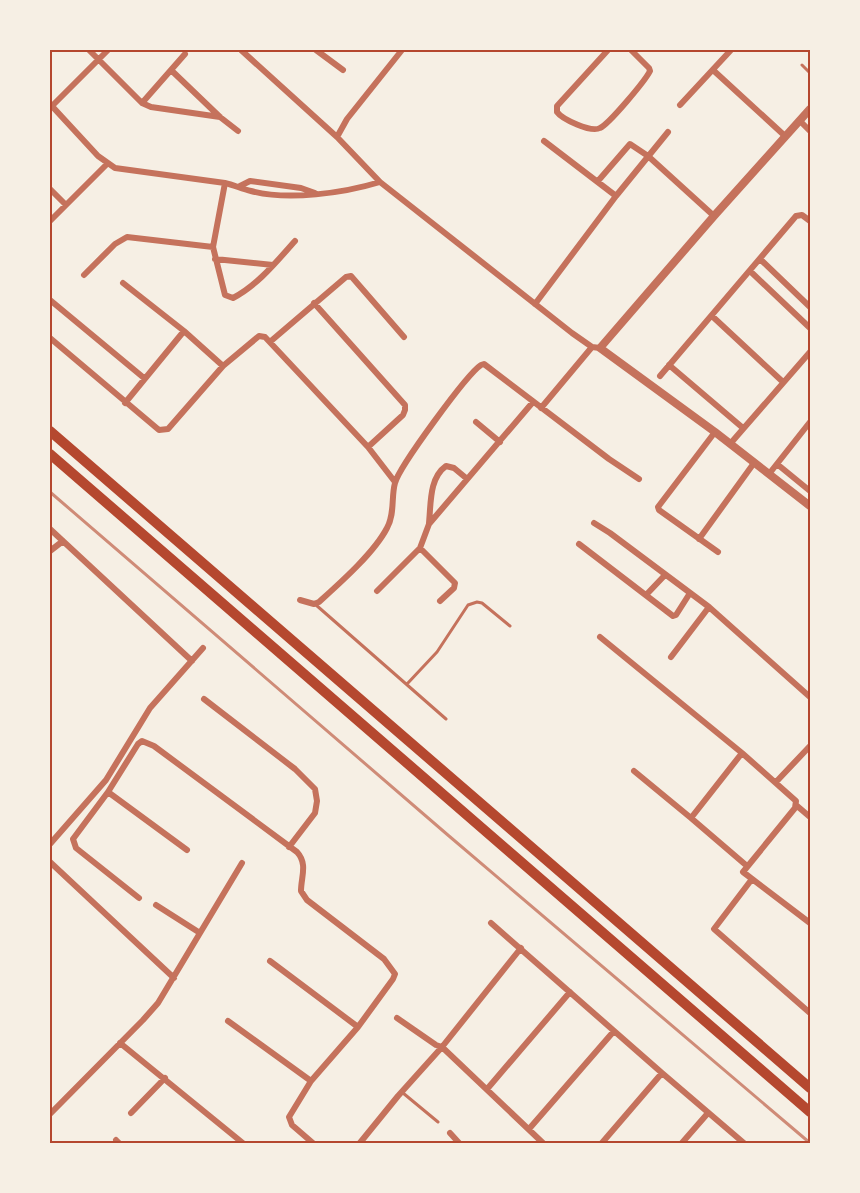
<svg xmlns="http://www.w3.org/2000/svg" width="860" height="1193" font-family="Spectral,serif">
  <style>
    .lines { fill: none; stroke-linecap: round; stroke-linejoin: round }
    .service { stroke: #c5725c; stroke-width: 3 }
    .minor { stroke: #c5725c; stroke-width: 6 }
    .tertiary { stroke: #c5725c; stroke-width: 8 }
    .motorway { stroke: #b5482f; stroke-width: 10 }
    .rail { stroke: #cf8b77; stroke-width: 3 }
    .neatline { fill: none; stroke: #b5482f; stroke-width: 2 }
  </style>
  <rect width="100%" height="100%" fill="#f6efe4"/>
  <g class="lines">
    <path class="service" d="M802 65 810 73
      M316 605 446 719
      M407 684 437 652 468 605 477 602 482 603 510 626
      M403 1093 438 1122"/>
    <path class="minor" d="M89 50 142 103 151 107 220 117
      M241 50 337 137 380 182
      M316 50 343 70
      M608 50 557 106V112C562 119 591 133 600 128 609 124 645 81 650 71L649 68 631 50
      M171 70 220 117 238 131
      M713 70 785 136
      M142 103 185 54
      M50 104 98 156 115 168 225 183C234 185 242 189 251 191 288 201 344 193 380 182L572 333 592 347 600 348
      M680 105 731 50
      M52 106 108 50
      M800 121 810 131
      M337 137 347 119 402 50
      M544 141 616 196
      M598 181 630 144 648 156 714 216
      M240 186 250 181 301 188 315 193
      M50 189 66 205
      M50 221 107 164
      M213 247 225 295 233 298C258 285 277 261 295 241
      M215 259 273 265
      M760 259 810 307
      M750 271 810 328
      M84 275 115 244 127 237 213 247 225 183
      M123 283 184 331 223 366
      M50 300 144 378
      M314 303 405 405V410L403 415 368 447
      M535 304 616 196 668 132
      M712 316 783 382
      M50 338 159 430 168 429 223 366 259 336 265 337 368 447 395 482
      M271 341 346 277 351 276 404 337
      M669 365 743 428
      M660 376 796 216 802 215 810 221
      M125 403 184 331
      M541 408 592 347
      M476 422 500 442
      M715 432 658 507 659 510 718 552
      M730 444 810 352
      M777 464 810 491
      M769 474 810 422
      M429 523C431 504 429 478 446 466L454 468 466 478
      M594 523 610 533 709 607 810 697
      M50 529 192 661
      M699 539 754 463
      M579 544 673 616 676 615 690 593
      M420 548 455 583 454 588 440 601
      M50 551 63 541
      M377 591 420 548 429 524 533 402
      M646 595 665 575
      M300 600 314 604 319 602C340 583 374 553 387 528 395 514 391 497 395 483 399 467 467 374 481 365L484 364 609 459 639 479
      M600 637 742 753 796 801 795 808 743 872 810 923
      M671 657 709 607
      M204 699 295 769 315 789 317 801 315 813 289 847
      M742 753 691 818 747 866
      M634 771 691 818
      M776 782 810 746
      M108 792 187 850
      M796 805 810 817
      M50 844 106 780 150 708 203 648
      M50 862 174 978
      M752 879 714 929 810 1013
      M139 898 76 848 73 839 108 792 138 744 142 741 154 746 297 852C308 864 301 877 301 891L307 900 384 959 395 974 393 979 358 1027 311 1081 289 1117 292 1125 314 1144
      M156 905 200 933
      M491 923 662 1073 745 1144
      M270 961 358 1027
      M397 1018 436 1045 442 1047 544 1144
      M228 1021 311 1081
      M120 1043 244 1144
      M488 1088 570 992
      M131 1113 165 1078
      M50 1114 143 1020 158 1003 242 863
      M529 1129 614 1031
      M450 1133 460 1144
      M116 1140 120 1144
      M359 1144 398 1096 442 1047 521 948
      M601 1144 662 1073
      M681 1144 708 1113"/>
    <path class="tertiary" d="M810 109 714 216 600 348 715 432 810 506"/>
    <path class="motorway" d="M50 431 810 1088
      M50 454 810 1112"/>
    <path class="rail" d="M50 492 449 836 810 1143"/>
  </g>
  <rect width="860" height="1193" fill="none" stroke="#f6efe4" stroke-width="102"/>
  <rect x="51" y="51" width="758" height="1091" class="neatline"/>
</svg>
